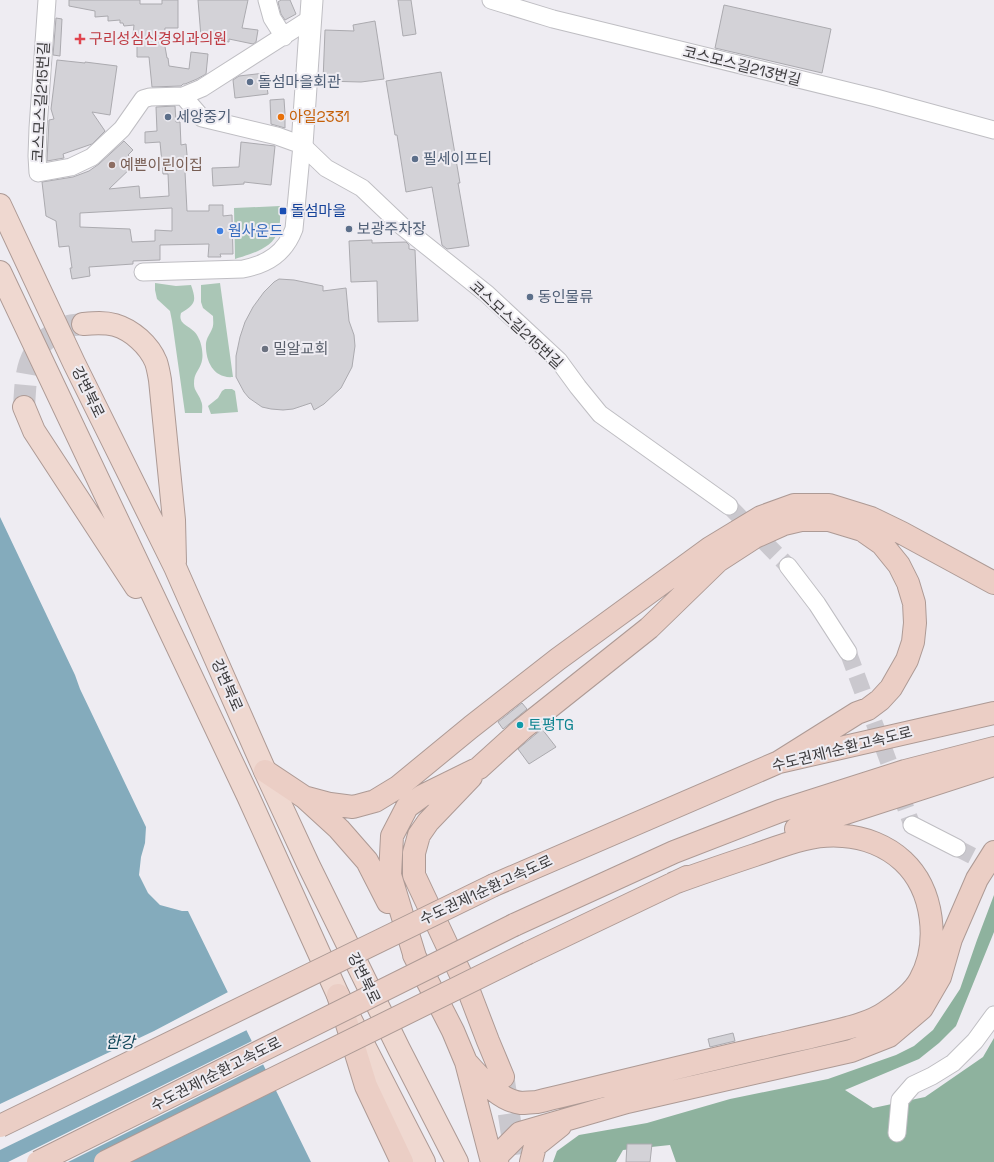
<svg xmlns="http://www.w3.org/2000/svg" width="994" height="1162" font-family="'Space Grotesk','Noto Sans KR',sans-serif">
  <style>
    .green { fill: #aac6b6 }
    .forest { fill: #8eb29e }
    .water { fill: #84abbc }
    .pier { fill: #eeecf2 }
    .building { fill: #d3d2d7; stroke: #abaaaf; fill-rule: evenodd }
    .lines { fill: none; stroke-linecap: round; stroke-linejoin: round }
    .minor-tunnel { stroke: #cac8ce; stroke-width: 17; stroke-dasharray: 17 8; stroke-linecap: butt }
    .trunk-tunnel { stroke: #cac8ce; stroke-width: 22; stroke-dasharray: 22 11; stroke-linecap: butt }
    .motorway-tunnel { stroke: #cac8ce; stroke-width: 22; stroke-dasharray: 22 11; stroke-linecap: butt }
    .minor-casing { stroke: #bfbec3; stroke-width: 19 }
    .tertiary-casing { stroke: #bfbec3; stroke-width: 23 }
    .trunk-casing { stroke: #ad9a95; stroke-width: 24 }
    .motorway-casing { stroke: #ad9a95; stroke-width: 24 }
    .minor { stroke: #fff; stroke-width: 17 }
    .tertiary { stroke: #fff; stroke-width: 21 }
    .trunk { stroke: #efd8d0; stroke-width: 22 }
    .motorway { stroke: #ebcec5; stroke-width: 22 }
    .motorway-bridge-casing { stroke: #ad9a95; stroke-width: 24; stroke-linecap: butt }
    .motorway-bridge { stroke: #ebcec5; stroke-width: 22 }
    .health-dot { fill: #e0444e; stroke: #eeecf2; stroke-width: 1.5 }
    .service-dot { fill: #5c6f8a; stroke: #eeecf2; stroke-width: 1.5 }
    .food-dot { fill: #e8710a; stroke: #eeecf2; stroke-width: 1.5 }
    .education-dot { fill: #8d6e63; stroke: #eeecf2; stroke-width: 1.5 }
    .transit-dot { fill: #1a4fb4; stroke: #eeecf2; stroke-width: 1.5 }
    .shop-dot { fill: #3f7fe0; stroke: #eeecf2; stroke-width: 1.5 }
    .worship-dot { fill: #6b7280; stroke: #eeecf2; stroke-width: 1.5 }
    .culture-dot { fill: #0f9aa8; stroke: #eeecf2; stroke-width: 1.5 }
    .labels { text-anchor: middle; stroke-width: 4; stroke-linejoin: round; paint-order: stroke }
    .health-label { font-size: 15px; fill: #be3a42; stroke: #eeecf2; text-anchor: start }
    .street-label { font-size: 15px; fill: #3b3a3c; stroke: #eeecf2 }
    .service-label { font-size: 15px; fill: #4e5e75; stroke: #eeecf2; text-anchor: start }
    .food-label { font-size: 15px; fill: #c56008; stroke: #eeecf2; text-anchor: start }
    .education-label { font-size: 15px; fill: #785e54; stroke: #eeecf2; text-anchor: start }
    .transit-label { font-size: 15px; fill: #164399; stroke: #eeecf2; text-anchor: start }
    .shop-label { font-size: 15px; fill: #366cbe; stroke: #eeecf2; text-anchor: start }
    .worship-label { font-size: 15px; fill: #5b616d; stroke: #eeecf2; text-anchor: start }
    .culture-label { font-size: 15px; fill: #0d838f; stroke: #eeecf2; text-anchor: start }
    .water-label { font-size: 16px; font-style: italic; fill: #0f4558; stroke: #eeecf2 }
  </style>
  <rect width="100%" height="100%" fill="#eeecf2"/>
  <path class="green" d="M280 206C280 214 281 223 278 231 273 249 250 254 235 259L234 208Z
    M155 283 176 286 191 285C197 302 195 304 181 313 177 327 194 325 199 339 202 345 204 357 201 364 198 372 194 373 194 384 194 391 199 394 201 401 203 405 202 409 202 413H185L172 321 170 311 157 299 155 290Z
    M220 283 233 377C213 379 205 360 206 343 207 337 210 334 212 329 214 325 213 320 213 316L203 308 201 302V285Z
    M225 389H232L235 391 238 412 211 414 208 406 218 398 222 391Z"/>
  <path class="forest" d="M994 895V932L956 1026 939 1043 919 1059 845 1090 873 1108 925 1097 983 1057 994 1038V1162H676L670 1145 623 1150 616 1162H553L557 1151 579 1135 647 1123 730 1099 828 1079 896 1055 914 1046 933 1030 960 989 977 940Z"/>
  <path class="water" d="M0 517 75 675 80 689 146 827 145 843 141 857 139 875 148 893 160 905 182 911H188L311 1162H0Z"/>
  <path class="pier" d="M230 991 249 1029 0 1150V1104L154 1031Z
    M254 1040 266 1063 68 1162H8Z"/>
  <path class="building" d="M69 0H140V4H162V0H178V28H165L164 41 167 58H168L169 66 189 69 191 52 208 54 206 74 197 79 185 84H183L181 86 152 87 149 57H137V35H133L134 25 124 26 123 23H120V20L108 21V16L95 17V11L69 6Z
    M198 0H248L242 28 258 30 256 42 253 44 229 39V42L201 37Z
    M281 0H290L296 14 285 20 281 14 278 2Z
    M398 0H411L416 34 403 36Z
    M724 5 831 29 822 73 715 48Z
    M56 18 62 19 60 56 53 55Z
    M375 21 384 79 361 82 323 81 325 30 354 31 353 25Z
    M57 60 85 63V62L117 66 110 115 92 112 105 131 92 144 63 154 64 158 47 161 49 120 54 119 51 109Z
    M441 72 460 183H458L469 246 447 249 442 245 432 187 406 192 397 135H395L386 81Z
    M265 73 268 94 235 98 233 80 239 76Z
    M284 99 285 114V128L271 124 270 100Z
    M175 106 176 122H180L181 145 186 144 188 165H186L187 172H185L187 211H209V205H223V216L232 215 233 254H220L221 257H208L209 244 160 245V260L133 261V264L89 267 90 276 72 279 70 268H72L69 246 59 247 56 221 46 216 42 182 73 177 89 171 99 164 124 141 133 150 128 155 136 163 109 189 139 186 140 198 169 196 168 174H163L160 142 145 143V132L157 131 156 107ZM172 208V231L155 230V241L132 242 130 229 80 227V213Z
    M241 142 275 146 271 185 244 182V184L213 186 212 168 239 167Z
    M372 240V243L406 242 409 245V249L415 250 418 321 378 322 377 281 351 282 349 241Z
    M279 279 294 280 323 286V291L346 288 349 321 354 335 355 346 352 367 341 388 324 404 314 410 311 403 293 409 283 410 271 409 262 407 249 398 244 392 236 377V356L240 337 245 322 253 307 264 292 274 282Z
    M522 703 527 709 503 729 498 722Z
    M542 729 556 747 529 764 518 749Z
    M733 1033 735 1041 710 1047 708 1039Z
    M627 1144H652L650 1162H626Z"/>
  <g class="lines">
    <path class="minor-tunnel" d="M729 506 788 566
      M848 652 912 825
      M957 848 994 867"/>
    <path class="trunk-tunnel" d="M24 407C26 378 25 353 52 335 56 332 60 328 65 327 71 325 77 325 83 324"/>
    <path class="motorway-tunnel" d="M504 1081 515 1155"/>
    <defs>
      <path id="minor" d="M47 0 38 128 37 156 38 173 71 167 92 157 122 129 143 99 150 97 183 96 202 88 310 19
        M267 0 272 18 284 37
        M491 0 553 19 876 98 994 130
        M183 96 202 118 277 136 302 145 326 168 362 188 403 227 487 294 559 361 578 387 600 414 729 506
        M143 272 243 269C268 264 285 253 294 229L302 145
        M788 566 817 604 848 652
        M912 825 957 848
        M897 1133 900 1100 913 1085 932 1076 953 1063 975 1041 994 1015"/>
      <path id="tertiary" d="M302 145 312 0"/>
      <path id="trunk" d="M0 205 74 363 175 567 265 771 309 866 399 1049 457 1162
        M0 272 248 796 338 995 424 1162
        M83 324C94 323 104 322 115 325 132 330 149 345 156 362 158 368 159 374 160 380L174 520 175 562
        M24 407 34 431 136 587"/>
      <path id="motorway" d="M265 771 304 797 339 829 367 861 388 902
        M471 777 428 822 419 835 414 853V875L470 994 488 1041 503 1077
        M304 797 330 804 353 807 375 801 398 787 471 727 558 659 710 548 761 517 794 505H829L871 518 902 533 994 583
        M796 829 994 765
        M494 885 779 762 994 713
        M514 925 674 852 780 811 905 771 994 748
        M528 953 687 877
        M414 955 453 1031 466 1062 492 1162
        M415 957 390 875 392 836 407 807 422 796 479 768 522 729 649 628 718 561 755 537 784 524 801 520H829L862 530 882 544 899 565 908 583 914 603 915 623 913 642 907 660 891 688 880 700 868 709 857 713 779 762
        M338 995 366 1086 402 1162
        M466 1062C481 1078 498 1100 521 1103 526 1103 532 1102 537 1102 612 1084 687 1065 762 1048 783 1043 803 1039 823 1034 843 1029 869 1024 886 1012 898 1004 913 993 920 980 940 944 934 890 903 861 887 846 864 837 843 836 812 833 784 845 755 855 728 864 701 873 674 883
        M497 1162 498 1155 520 1133 627 1102 851 1051 889 1036 922 1008 940 977 951 939 977 879 994 852
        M531 1162 535 1146 560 1126"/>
    </defs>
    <use href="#minor" class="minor-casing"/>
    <use href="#tertiary" class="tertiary-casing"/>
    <use href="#trunk" class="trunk-casing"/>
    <use href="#motorway" class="motorway-casing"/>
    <use href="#minor" class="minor"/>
    <use href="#tertiary" class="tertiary"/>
    <use href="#trunk" class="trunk"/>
    <use href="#motorway" class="motorway"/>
    <defs>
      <path id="motorway-bridge" d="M0 1126 494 885
        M38 1162 514 925
        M105 1162 528 953"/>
    </defs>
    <use href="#motorway-bridge" class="motorway-bridge-casing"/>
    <use href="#motorway-bridge" class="motorway-bridge"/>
  </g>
  <path class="health-dot" d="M78 33h4v4h4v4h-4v4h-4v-4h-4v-4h4z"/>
  <g class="service-dot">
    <circle cx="250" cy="82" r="4"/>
    <circle cx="168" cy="117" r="4"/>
    <circle cx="415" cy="159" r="4"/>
    <circle cx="349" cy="229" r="4"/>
    <circle cx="530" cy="297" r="4"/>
  </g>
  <circle class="food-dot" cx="281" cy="117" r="4"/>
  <circle class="education-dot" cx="112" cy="165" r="4"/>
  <rect class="transit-dot" x="279" y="207" width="8" height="8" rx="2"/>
  <circle class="shop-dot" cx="220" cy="231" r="4"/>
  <circle class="worship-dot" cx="265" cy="349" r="4"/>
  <circle class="culture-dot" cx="520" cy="725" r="4"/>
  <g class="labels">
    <g class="health-label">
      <text x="89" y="44">구리성심신경외과의원</text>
    </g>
    <g class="street-label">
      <text transform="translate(742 66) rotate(14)" y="5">코스모스길213번길</text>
      <text transform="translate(41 102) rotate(-87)" y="5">코스모스길215번길</text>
      <text transform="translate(516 325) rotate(43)" y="5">코스모스길215번길</text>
      <text transform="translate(88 392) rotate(64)" y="5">강변북로</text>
      <text transform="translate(227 685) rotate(66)" y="5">강변북로</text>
      <text transform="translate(842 749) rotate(-14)" y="5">수도권제1순환고속도로</text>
      <text transform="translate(486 890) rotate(-25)" y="5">수도권제1순환고속도로</text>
      <text transform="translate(364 978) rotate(64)" y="5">강변북로</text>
      <text transform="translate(216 1074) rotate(-27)" y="5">수도권제1순환고속도로</text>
    </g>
    <g class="service-label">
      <text x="258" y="87">돌섬마을회관</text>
      <text x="176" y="122">세앙중기</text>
      <text x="423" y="164">필세이프티</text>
      <text x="357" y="234">보광주차장</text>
      <text x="538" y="302">동인물류</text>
    </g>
    <g class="food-label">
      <text x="289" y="122">아일2331</text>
    </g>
    <g class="education-label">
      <text x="120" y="170">예쁜이린이집</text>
    </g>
    <g class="transit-label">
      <text x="291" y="216">돌섬마을</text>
    </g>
    <g class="shop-label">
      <text x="228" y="236">웜사운드</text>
    </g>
    <g class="worship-label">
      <text x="273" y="354">밀알교회</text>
    </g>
    <g class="culture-label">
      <text x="528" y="730">토평TG</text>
    </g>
    <g class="water-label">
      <text x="120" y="1048">한강</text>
    </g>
  </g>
</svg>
